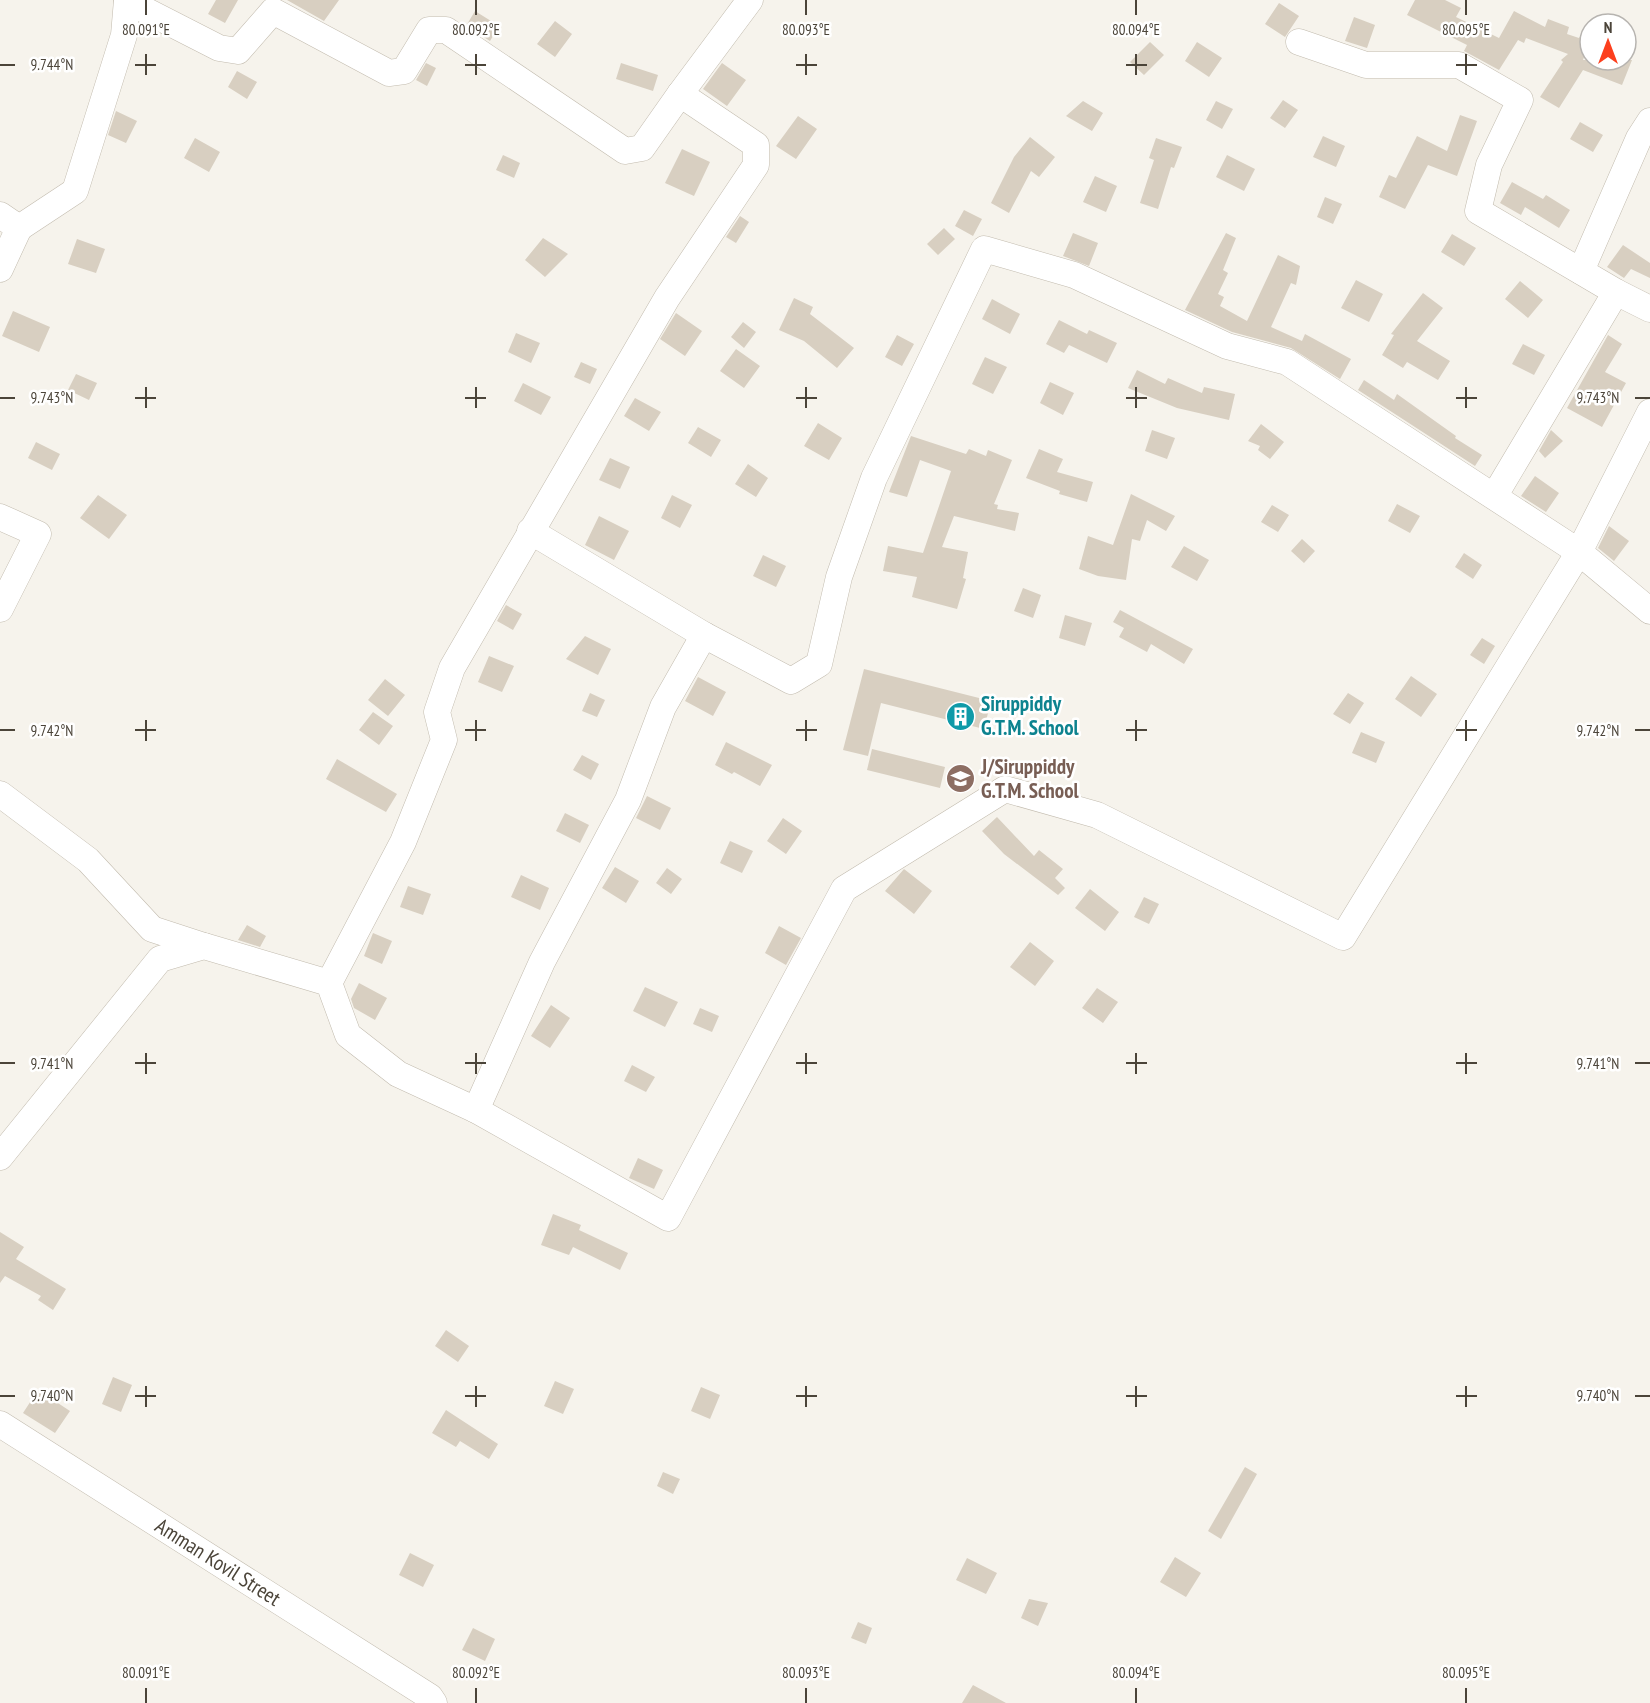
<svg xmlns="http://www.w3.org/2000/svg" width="1650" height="1703" font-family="'PT Sans Narrow',sans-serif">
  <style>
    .building { fill: #d8cfc1 }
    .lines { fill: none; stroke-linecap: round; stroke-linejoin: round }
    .minor-casing { stroke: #c2bbae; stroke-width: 27 }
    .minor { stroke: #fff; stroke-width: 26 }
    .ticks { fill: none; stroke: #4b4439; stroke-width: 2 }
    .labels { text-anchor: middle; stroke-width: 5; stroke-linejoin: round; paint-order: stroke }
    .culture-label { font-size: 21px; font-weight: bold; fill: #0d838f; stroke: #fff; text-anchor: start }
    .education-label { font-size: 21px; font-weight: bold; fill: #785e54; stroke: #fff; text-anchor: start }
    .street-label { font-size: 21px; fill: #4b4439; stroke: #fff }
    .ticks-label { font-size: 15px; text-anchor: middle; fill: #4b4439; stroke: #fff; stroke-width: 5; stroke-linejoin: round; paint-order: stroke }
  </style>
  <rect width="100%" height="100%" fill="#f6f3ec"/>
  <path class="building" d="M216 0H238L225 23 208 14Z
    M287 0H339L324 21Z
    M1415 0H1445L1461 8 1456 17 1499 38 1514 11 1545 27 1548 19 1569 27 1567 34 1579 38 1590 21 1596 23 1590 24V40L1583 60H1632L1622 85 1583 70 1559 108 1540 97 1563 62 1561 60 1568 54 1526 38 1524 43 1518 40 1499 70 1464 51 1467 45 1407 15Z
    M1279 3 1299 16 1285 37 1265 24Z
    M475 11 499 26 490 41 466 26Z
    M1354 17 1375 25 1367 48 1345 41Z
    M555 21 572 34 555 57 537 44Z
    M1150 42 1164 55 1144 75 1130 62Z
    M1197 42 1222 58 1209 77 1185 61Z
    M426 63 436 68 427 86 416 80Z
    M621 63 658 75 653 91 616 79Z
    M722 63 746 80 727 106 703 89Z
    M237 71 257 82 247 99 228 87Z
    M1283 100 1298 110 1285 128 1270 118Z
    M1083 101 1103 113 1092 131 1066 116Z
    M1216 101 1233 109 1222 129 1206 120Z
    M116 111 137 121 126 143 108 135Z
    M1460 115 1477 121 1457 176 1428 165 1405 209 1379 197 1389 175 1396 178 1417 136 1447 151Z
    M798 116 817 129 796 159 776 146Z
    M1580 122 1603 135 1593 152 1570 139Z
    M1323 136 1345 146 1336 167 1313 157Z
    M1030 137 1055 157 1039 177 1031 171 1009 213 991 203 1014 157Z
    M195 138 220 152 209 172 184 158Z
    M1156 138 1182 147 1174 168 1171 167 1158 209 1140 203 1154 160 1149 158Z
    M682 149 710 162 694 196 665 183Z
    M503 155 520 163 514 178 496 170Z
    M1227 155 1255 169 1244 191 1216 177Z
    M1095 176 1117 186 1106 212 1083 202Z
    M1512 182 1543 199 1546 195 1570 210 1559 228 1525 207 1521 215 1500 203Z
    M1325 197 1342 204 1333 224 1317 217Z
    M964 210 982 219 973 236 955 226Z
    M740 216 749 222 736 243 726 237Z
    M944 228 955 239 938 255 927 244Z
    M1073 233 1098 243 1089 266 1063 256Z
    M1226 233 1236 238 1223 270 1228 273 1218 294 1224 297 1220 306 1247 321 1278 255 1300 266 1296 285 1291 283 1271 327 1302 341 1305 334 1351 359 1340 379 1291 348 1232 332 1185 310Z
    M1452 234 1476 248 1464 266 1441 252Z
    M543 238 568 254 545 277 525 260Z
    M77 239 105 249 96 273 68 264Z
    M1623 245 1650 263V278L1631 269 1624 278 1607 267Z
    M1356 280 1383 294 1369 322 1341 308Z
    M1520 281 1543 300 1528 318 1505 299Z
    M1423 293 1443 308 1417 341 1450 361 1438 380 1407 362 1403 368 1382 355 1394 335 1391 334Z
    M794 298 813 307 810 314 854 348 837 368 804 341 779 330Z
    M992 299 1020 314 1010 334 982 319Z
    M13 311 50 327 39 352 2 336Z
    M676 313 702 331 685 356 660 339Z
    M1059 320 1087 334 1089 330 1117 343 1107 363 1069 345 1064 353 1046 344Z
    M743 322 756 332 744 348 731 337Z
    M516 333 540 343 531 363 508 352Z
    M897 335 914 344 902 366 885 357Z
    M1608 335 1622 344 1605 372 1626 383 1602 427 1567 408Z
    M1523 344 1545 355 1534 375 1512 364Z
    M736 349 760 366 744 388 720 371Z
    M985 357 1007 367 993 394 972 384Z
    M581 362 597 369 590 384 574 377Z
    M1137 370 1165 384 1168 378 1202 393 1204 387 1235 394 1229 420 1177 408 1128 388Z
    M76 374 97 383 89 400 68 390Z
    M1364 380 1394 400 1397 394 1456 436 1455 438 1482 455 1475 466 1358 390Z
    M1050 382 1074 393 1063 415 1040 403Z
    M523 383 551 397 541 415 514 401Z
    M635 398 661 412 649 431 624 416Z
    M818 423 842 438 829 460 804 446Z
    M1261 424 1284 442 1270 459 1258 450 1260 446 1248 441Z
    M698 427 721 440 711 457 688 443Z
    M1152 430 1175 438 1167 459 1145 451Z
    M1551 430 1563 441 1545 458 1539 451Z
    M911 436 966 454 969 449 986 456 988 450 1012 460 994 504 998 505 997 509 1019 513 1015 531 954 516 942 547 968 552 963 578 966 579 957 609 912 597 917 577 883 571 888 546 923 553 951 471 920 460 907 497 889 492Z
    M36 442 60 454 52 470 28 458Z
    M1039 449 1063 459 1057 472 1093 482 1087 502 1059 494 1060 491 1026 478Z
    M610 458 630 467 620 489 599 480Z
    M748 464 768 478 756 497 735 484Z
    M1535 476 1559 493 1546 512 1521 496Z
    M1131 494 1175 516 1166 531 1147 520 1140 541 1132 539 1126 580 1098 576 1079 569 1088 536 1113 545Z
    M98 495 127 515 109 539 80 518Z
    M672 495 692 505 680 528 661 518Z
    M1397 504 1420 516 1410 533 1388 521Z
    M1272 505 1289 515 1278 532 1261 522Z
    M599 516 629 531 614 560 585 545Z
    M1609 526 1629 541 1614 561 1598 548Z
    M1302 539 1315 551 1304 563 1291 551Z
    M1184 546 1209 560 1197 581 1171 567Z
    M1464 553 1482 565 1473 579 1455 567Z
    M763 555 786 566 776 587 753 576Z
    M1023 588 1041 595 1033 618 1014 611Z
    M506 605 522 614 513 630 497 621Z
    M1120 610 1193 649 1184 664 1151 644 1147 652 1119 637 1124 628 1113 622Z
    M1065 615 1092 623 1085 646 1059 638Z
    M585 636 611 649 598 675 566 659Z
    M1482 638 1495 646 1484 664 1470 655Z
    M489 656 514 666 502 692 478 682Z
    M864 669 991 701 984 729 881 703 868 756 843 750Z
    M1411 676 1437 694 1421 717 1395 699Z
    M698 677 726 692 713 716 685 701Z
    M385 679 405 695 388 716 368 700Z
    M590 693 605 700 597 717 582 711Z
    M1348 693 1364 703 1350 724 1333 714Z
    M373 712 393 726 379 745 359 730Z
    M1361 732 1385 742 1376 763 1352 753Z
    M726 742 772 765 760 786 734 772 732 774 715 765Z
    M872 749 945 767 940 788 867 770Z
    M582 755 599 764 591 780 573 770Z
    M337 759 397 794 386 812 326 779Z
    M647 796 671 808 660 830 636 818Z
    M565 813 589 825 580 843 556 831Z
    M997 817 1034 856 1039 850 1063 869 1055 878 1065 888 1058 895 1004 854 982 831Z
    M783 818 802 831 786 854 767 841Z
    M730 841 753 851 742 873 720 863Z
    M615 867 639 881 626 903 602 888Z
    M667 868 682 879 671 894 656 883Z
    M904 869 932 891 914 914 885 891Z
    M521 875 549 888 540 910 511 897Z
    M408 886 431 894 423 915 400 907Z
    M1090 889 1119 912 1105 931 1075 908Z
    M1144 897 1159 904 1149 924 1134 917Z
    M247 925 266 936 260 947 238 940Z
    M779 926 801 938 786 965 765 953Z
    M373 933 392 941 382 964 364 956Z
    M1030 942 1054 961 1035 986 1010 967Z
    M359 983 387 998 375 1020 354 1008 351 999Z
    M645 987 678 1002 665 1027 633 1011Z
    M1097 988 1118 1002 1103 1023 1082 1008Z
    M551 1005 570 1018 550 1048 531 1036Z
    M700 1008 719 1016 712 1032 693 1024Z
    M632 1065 655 1077 646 1092 624 1081Z
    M638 1158 663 1170 654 1189 629 1178Z
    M553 1214 581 1225 579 1230 628 1253 620 1270 573 1247 569 1255 541 1245Z
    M0 1232 24 1247 16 1259 66 1289 53 1310 38 1300 41 1296 5 1276 0 1283Z
    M446 1330 469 1346 458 1362 435 1346Z
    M113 1377 132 1385 121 1412 102 1404Z
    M555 1381 574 1389 563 1414 544 1406Z
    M701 1387 720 1395 710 1419 691 1411Z
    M38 1390 70 1411 55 1433 23 1413Z
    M446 1410 498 1444 489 1459 460 1441 456 1447 432 1433Z
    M1245 1467 1257 1474 1221 1539 1208 1531Z
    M663 1472 680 1479 673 1494 657 1486Z
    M410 1553 434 1565 423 1587 399 1575Z
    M1175 1557 1201 1573 1186 1597 1160 1582Z
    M967 1558 997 1573 986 1594 956 1580Z
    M1029 1599 1048 1603 1038 1626 1021 1618Z
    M858 1622 872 1628 866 1644 851 1638Z
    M473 1628 495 1639 485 1661 462 1650Z
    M973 1685 1006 1703H962Z"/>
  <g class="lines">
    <defs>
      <g id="minor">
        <path d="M127 1 219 48 238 51 273 11 389 73 404 71 429 30H446L625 151 642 148 680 94"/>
        <path d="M1299 42 1366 65H1459L1520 100 1489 165 1478 211 1616 292 1650 309"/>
        <path d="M0 215 19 228 75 191 124 35 127 0"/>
        <path d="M0 269 19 228"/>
        <path d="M1581 271 1639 138 1650 121"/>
        <path d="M1495 495 1616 292"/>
        <path d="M0 517 38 534 0 609"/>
        <path d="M530 531 704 635 791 681 819 664 839 577 874 478 984 249 1074 275 1227 346 1287 362 1579 552 1650 412"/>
        <path d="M0 794 88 860 152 929 204 946"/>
        <path d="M329 983 403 842 444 740 437 712 452 668 667 298 756 165V145L680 94 750 0"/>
        <path d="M476 1110 542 962 628 800 663 707 704 635"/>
        <path d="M0 1157 160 959 204 946 329 983 348 1035 398 1074 476 1110 668 1218 844 889 1005 789 1097 815 1343 937 1579 552 1650 611"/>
        <path id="s1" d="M0 1424 430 1697 434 1703"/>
      </g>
    </defs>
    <use href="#minor" class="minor-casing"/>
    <use href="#minor" class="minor"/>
  </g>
  <path class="ticks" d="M146 0V15M476 0V15M806 0V15M1136 0V15M1466 0V15M146 54V75M476 54V75M806 54V75M1136 54V75M1466 54V75M0 65H15M135 65H156M465 65H486M796 65H817M1126 65H1147M1456 65H1477M146 387V408M476 387V408M806 387V408M1136 387V408M1466 387V408M0 398H15M135 398H156M465 398H486M796 398H817M1126 398H1147M1456 398H1477M1635 398H1650M146 720V741M476 720V741M806 720V741M1136 720V741M1466 720V741M0 730H15M135 730H156M465 730H486M796 730H817M1126 730H1147M1456 730H1477M1635 730H1650M146 1053V1074M476 1053V1074M806 1053V1074M1136 1053V1074M1466 1053V1074M0 1063H15M135 1063H156M465 1063H486M796 1063H817M1126 1063H1147M1456 1063H1477M1635 1063H1650M146 1386V1407M476 1386V1407M806 1386V1407M1136 1386V1407M1466 1386V1407M0 1396H15M135 1396H156M465 1396H486M796 1396H817M1126 1396H1147M1456 1396H1477M1635 1396H1650M146 1688V1703M476 1688V1703M806 1688V1703M1136 1688V1703M1466 1688V1703"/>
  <defs>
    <symbol id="building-disc" viewBox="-11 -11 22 22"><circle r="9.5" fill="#0f9aa8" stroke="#fff"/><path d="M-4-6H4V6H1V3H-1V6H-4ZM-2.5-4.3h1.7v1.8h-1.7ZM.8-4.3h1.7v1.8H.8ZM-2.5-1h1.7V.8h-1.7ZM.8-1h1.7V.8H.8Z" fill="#fff"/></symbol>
    <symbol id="school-disc" viewBox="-11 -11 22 22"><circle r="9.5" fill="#8d6e63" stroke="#fff"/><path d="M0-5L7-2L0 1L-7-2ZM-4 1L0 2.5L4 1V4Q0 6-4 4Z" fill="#fff"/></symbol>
  </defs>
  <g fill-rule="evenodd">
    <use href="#building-disc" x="944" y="700" width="33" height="33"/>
    <use href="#school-disc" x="944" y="762" width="33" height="33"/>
  </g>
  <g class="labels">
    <g class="culture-label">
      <text x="981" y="711">Siruppiddy<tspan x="981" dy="24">G.T.M. School</tspan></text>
    </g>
    <g class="education-label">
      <text x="981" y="774">J/Siruppiddy<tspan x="981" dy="24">G.T.M. School</tspan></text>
    </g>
    <g class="street-label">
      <text dy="7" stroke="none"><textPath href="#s1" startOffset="258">Amman Kovil Street</textPath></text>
    </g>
  </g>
  <g class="ticks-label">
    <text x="146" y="35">80.091°E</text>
    <text x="476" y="35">80.092°E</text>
    <text x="806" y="35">80.093°E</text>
    <text x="1136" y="35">80.094°E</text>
    <text x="1466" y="35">80.095°E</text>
    <text x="52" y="70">9.744°N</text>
    <text x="52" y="403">9.743°N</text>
    <text x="1598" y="403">9.743°N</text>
    <text x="52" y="736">9.742°N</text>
    <text x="1598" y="736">9.742°N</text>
    <text x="52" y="1069">9.741°N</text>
    <text x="1598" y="1069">9.741°N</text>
    <text x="52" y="1401">9.740°N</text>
    <text x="1598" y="1401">9.740°N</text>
    <text x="146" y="1678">80.091°E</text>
    <text x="476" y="1678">80.092°E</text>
    <text x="806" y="1678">80.093°E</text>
    <text x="1136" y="1678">80.094°E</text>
    <text x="1466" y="1678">80.095°E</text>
  </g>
  <g transform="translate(1608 42)"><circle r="28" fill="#ffffff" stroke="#b7b4b0" stroke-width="1.5"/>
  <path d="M0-4.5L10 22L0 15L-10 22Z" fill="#fc3f1d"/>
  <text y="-9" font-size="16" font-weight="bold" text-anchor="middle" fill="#4b4439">N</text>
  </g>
</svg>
